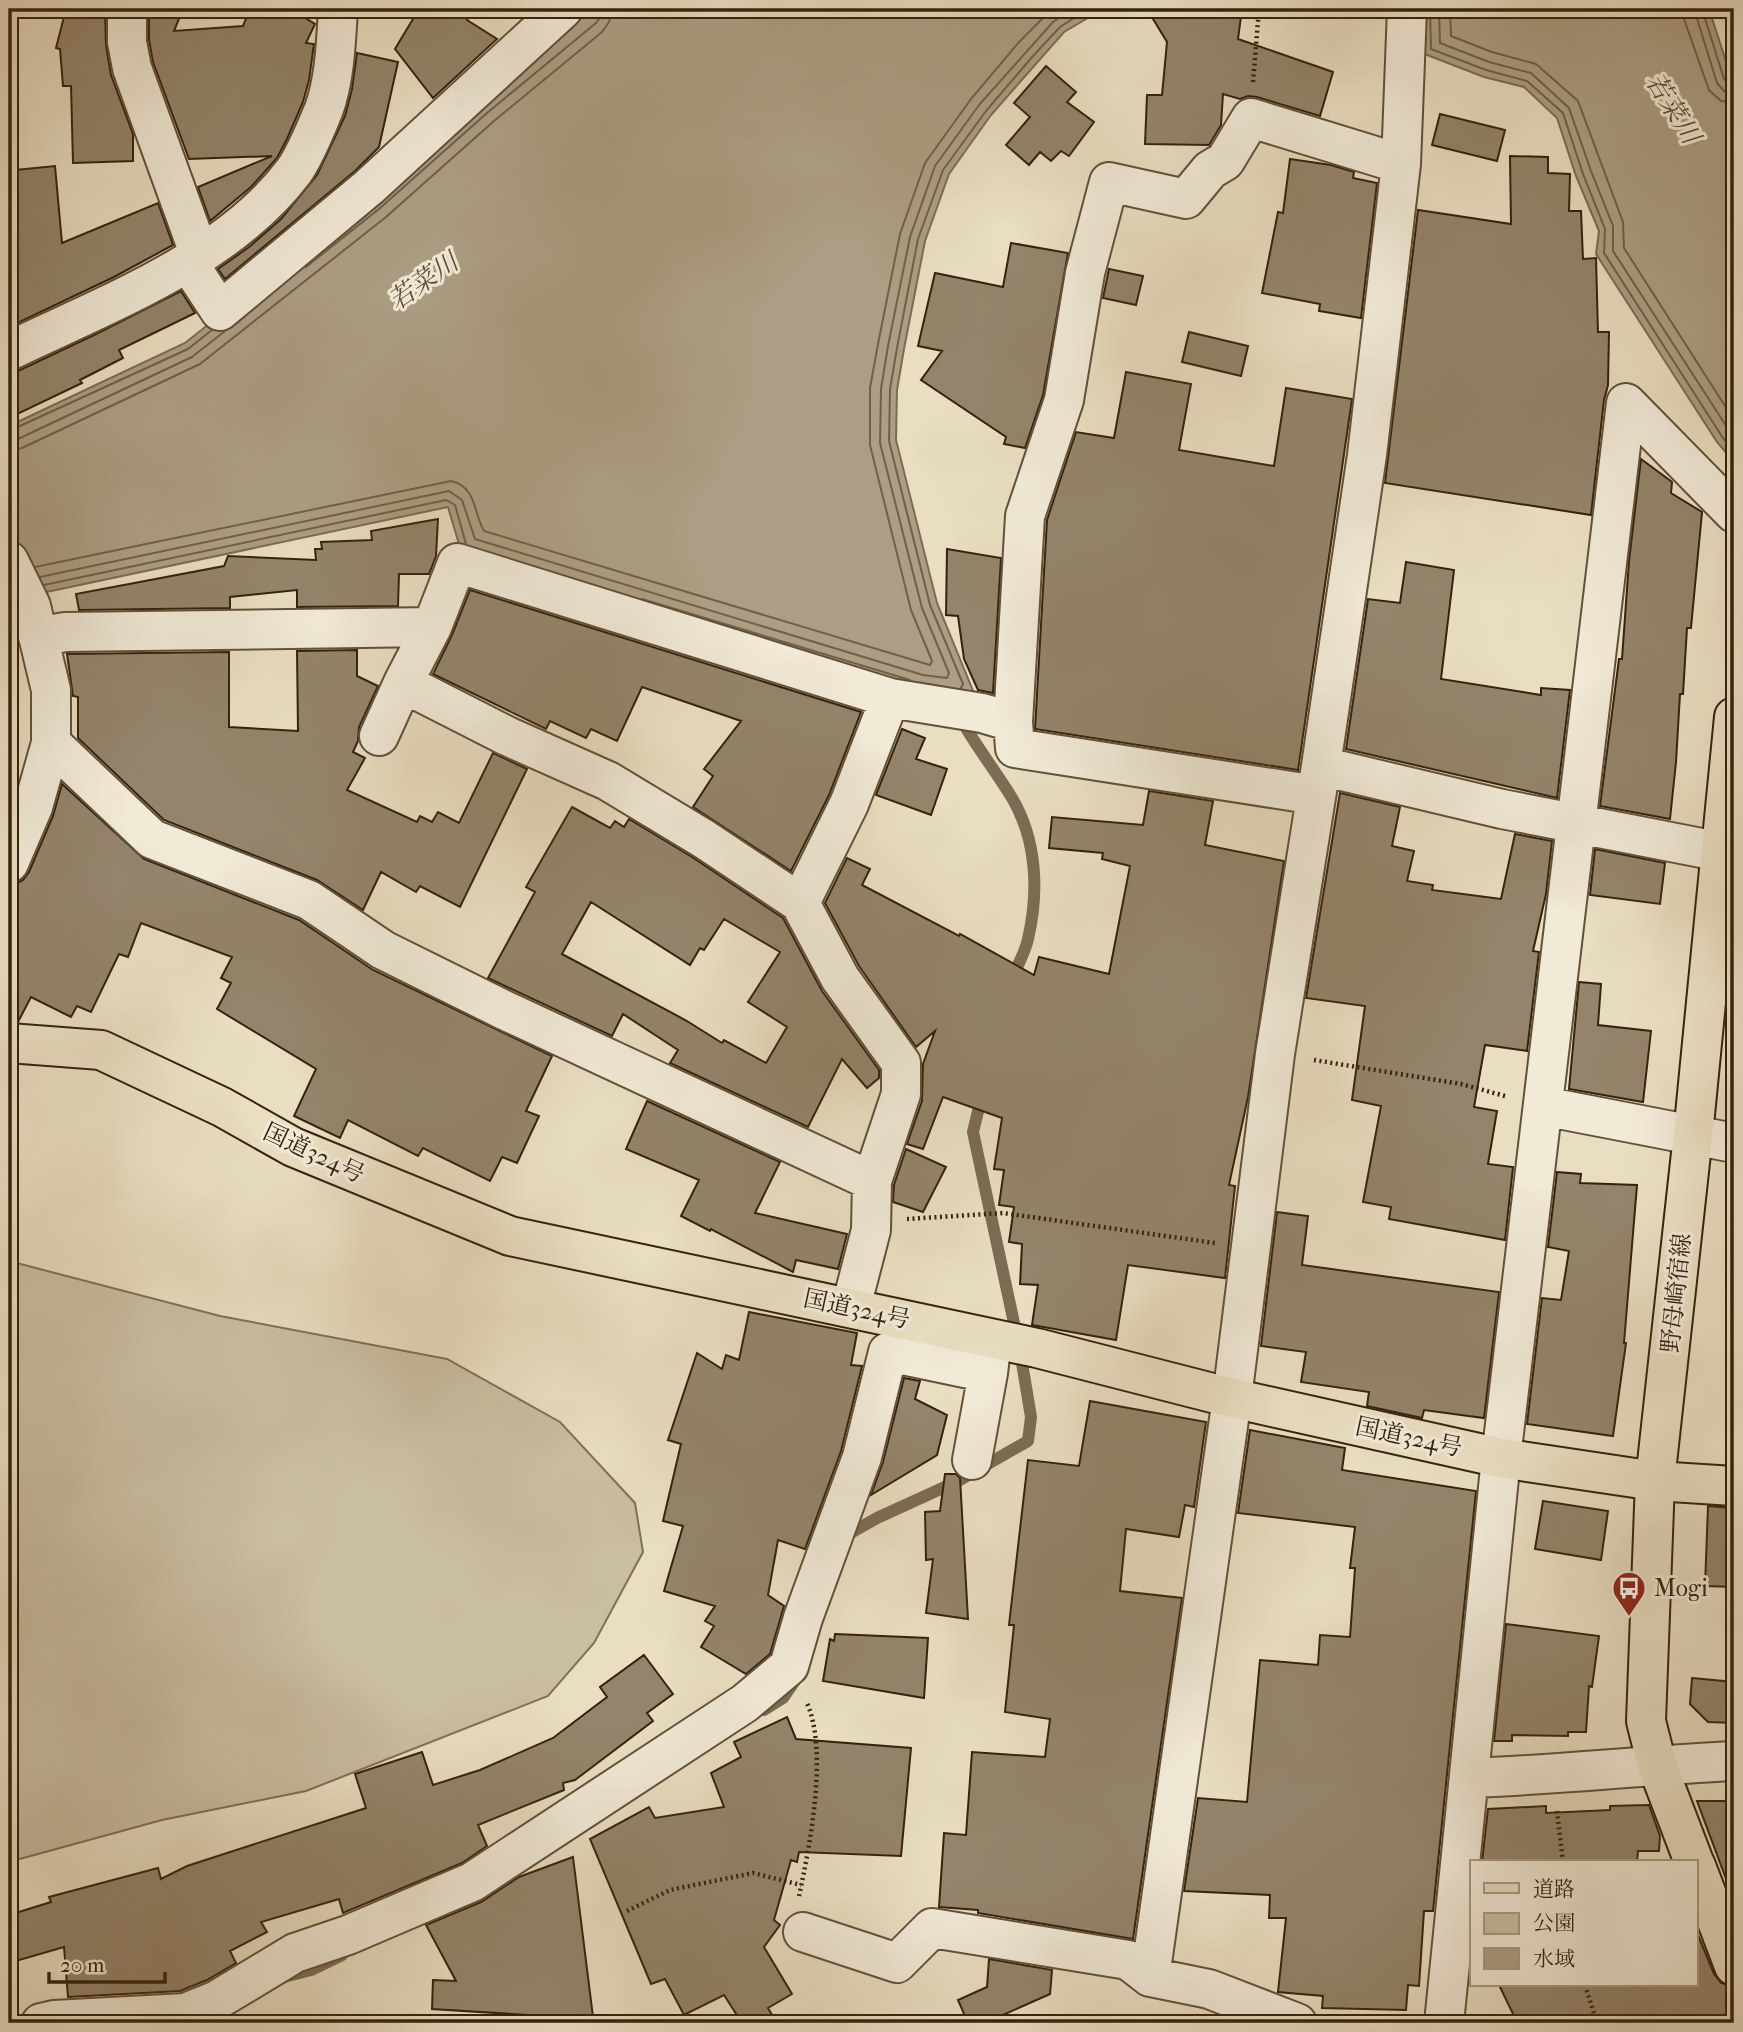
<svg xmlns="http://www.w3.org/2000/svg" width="1743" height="2032" font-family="'IM FELL French Canon','Noto Serif JP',serif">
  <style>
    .green { fill: #cabea3; stroke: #807058; stroke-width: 2 }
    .water { fill: #ac9e84; stroke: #7c6c54; stroke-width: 2 }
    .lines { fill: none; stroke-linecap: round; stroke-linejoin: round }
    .shore { stroke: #706048; stroke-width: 2 }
    .stream { stroke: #7c6c54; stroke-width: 12 }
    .building { fill: #93846b; stroke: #35220d; stroke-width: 2; fill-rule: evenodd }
    .minor-casing { stroke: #62513a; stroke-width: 42 }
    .major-casing { stroke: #35220d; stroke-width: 42 }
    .highway-casing { stroke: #35220d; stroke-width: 42 }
    .path { stroke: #35220d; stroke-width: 4.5; stroke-dasharray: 2 3.5; stroke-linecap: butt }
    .minor { stroke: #f1ead7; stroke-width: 38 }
    .major { stroke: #e9dec2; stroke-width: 38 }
    .highway { stroke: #e9dec2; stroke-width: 38 }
    .labels { text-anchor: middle; stroke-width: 6; stroke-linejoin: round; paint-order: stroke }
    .street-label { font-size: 24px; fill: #35220d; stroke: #f1ead7 }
    .poi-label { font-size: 24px; fill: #35220d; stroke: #f1ead7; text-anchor: start }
    .water-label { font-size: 26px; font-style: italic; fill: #5f4d37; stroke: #f1ead7 }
  </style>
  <rect width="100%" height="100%" fill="#e9dec2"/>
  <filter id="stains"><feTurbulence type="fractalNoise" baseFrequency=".00286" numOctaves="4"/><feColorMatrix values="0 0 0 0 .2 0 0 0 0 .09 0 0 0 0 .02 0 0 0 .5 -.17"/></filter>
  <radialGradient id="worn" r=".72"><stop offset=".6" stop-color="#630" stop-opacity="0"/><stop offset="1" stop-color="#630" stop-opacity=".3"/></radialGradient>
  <path class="green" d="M9 1261 220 1316 447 1359 560 1422 635 1503 643 1552 594 1643 548 1696 306 1791 162 1820 9 1862Z"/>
  <path class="water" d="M589 9H1103L1064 32 991 115 949 174 925 241 904 349 897 390 896 440 937 603 976 698 920 690 461 551 448 507 37 594 9 604V426L185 343 369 197 477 101Z
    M1424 9H1709L1734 86V462L1717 442 1596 254 1599 231 1576 176 1557 118 1524 87 1484 77 1422 53Z"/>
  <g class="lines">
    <path class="shore" d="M1430 9 1431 49 1486 70 1527 81 1563 113 1583 174 1605 229 1604 253 1723 438 1734 451
      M1439 9 1440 43 1489 62 1531 73 1569 108 1591 171 1613 226V251L1734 438
      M1450 9 1451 36 1492 52 1536 64 1578 101 1623 222 1624 248 1734 420
      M1683 9 1684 19 1709 90 1721 101 1734 103
      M1694 9 1717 83 1724 91 1734 93
      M1702 9 1724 79 1728 83 1734 84
      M306 267 379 209 487 113 596 23 601 16V9
      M9 431 188 349 212 330
      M9 440 18 439 192 357 225 331
      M9 451 22 448 200 364 386 217 494 121 602 32 609 22 612 9
      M35 567 451 481C477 487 473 512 484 531L930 665 932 661 911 610 870 445V388L878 344 900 234 925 163 971 99 1019 42 1052 9
      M40 577 449 491 462 500 475 539 923 675 947 678 949 673 922 608 880 443 881 389 888 346 910 237 935 166 979 105 1053 22 1071 9
      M44 585 446 500 455 505 466 544
      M642 599 910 680
      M961 688 963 684 930 605 889 441 890 389 897 348 918 239 943 170 986 111 1033 56 1060 27 1088 9"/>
    <path class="stream" d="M959 716C975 745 995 770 1012 798 1037 840 1039 892 1028 939 1025 953 1017 966 1012 979
      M845 1540 847 1535 877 1518 958 1481 1028 1441 1031 1417 1020 1351 973 1132 982 1095
      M764 1710 783 1698 794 1682
      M284 1977 311 1970 342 1955"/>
  </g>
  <path class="building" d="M66 9H105L106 46 111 75 133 134V161L73 163 71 86H63L60 49 56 48Z
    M149 9H183L174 31 243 26 250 9H311L307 19 315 24 306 43 314 44 309 80 303 102 287 139 277 158 251 187 210 221 198 187 272 156 189 159 153 62 149 40Z
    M419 9H474L467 20 497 39 433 98 395 49Z
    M1147 9H1242L1238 39 1333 72 1320 116 1257 97 1248 96 1240 99 1223 94 1221 125 1209 145 1145 144 1147 95H1162L1167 42Z
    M357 53 398 62 379 147 355 171 225 279 218 269 249 247 281 219 317 175 345 116 352 89Z
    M1046 66 1076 92 1067 102 1094 122 1069 156 1061 151 1051 161 1040 152 1029 165 1006 145 1030 117 1014 103Z
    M1440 114 1505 130 1497 161 1432 145Z
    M1510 156 1548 157V173L1570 174 1569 211H1581L1583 259 1596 258 1598 332H1609L1608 385 1604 400 1591 515 1385 483 1418 210 1511 224Z
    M1290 159 1331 165 1354 172 1353 178 1377 183 1361 318 1319 311 1320 304 1262 293 1278 212 1283 213Z
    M55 166 62 243 158 203 173 245 114 277 9 327V181L17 180 16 170Z
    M1011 243 1068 253 1043 395 1025 448 1004 444 1006 437 921 380 942 351 918 346 935 273 1003 287Z
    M1109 269 1143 276 1136 305 1103 298Z
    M181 291 195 313 119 350 123 358 80 380 82 383 9 418V373L18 371 94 335Z
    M1189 332 1248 346 1241 376 1182 362Z
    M1126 372 1191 384 1179 450 1274 466 1286 388 1352 399 1298 770 1035 729 1047 520 1076 432 1114 438Z
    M1641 459 1672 482 1671 493 1702 512 1691 628H1687L1683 694H1680L1676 762 1670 819 1600 806 1619 659H1622L1629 561Z
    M438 519 436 556 429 574H399L398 606 297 607V590L230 597V608L79 610 76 594 224 566 228 556 316 560 315 549H322L321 542 372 540 371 531Z
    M947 549 1001 558 993 693 978 690 964 659 958 616 946 615Z
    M1406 562 1454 570 1441 679 1541 695V688L1570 690 1557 798 1346 749 1368 599 1400 603Z
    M470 590 861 712 829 795 791 871 693 807 713 776 704 769 741 721 642 687 617 741 591 729 586 738 550 721 546 729 433 674 452 635Z
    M357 650V676L378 686 359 727 358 741 353 752 365 758 347 790 417 822 420 816 432 822 438 812 459 823 493 753 527 769 460 907 420 886 416 892 381 872 363 910 317 880 164 820 78 738V697L73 696 67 654 229 652V727L298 731 297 651Z
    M902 729 925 738 916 759 947 769 931 815 876 795Z
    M62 784 144 859 299 920 373 970 552 1056 526 1111 539 1116 517 1163 502 1157 490 1181 423 1148 418 1156 348 1120 340 1138 294 1116 316 1069 217 1009 231 983 221 978 232 957 141 923 128 957 119 954 91 1012 77 1006 71 1017 31 997 18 1022 9 1021V909L17 883 23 880 29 872 53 816Z
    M1149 791 1213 801 1205 845 1284 861 1248 1097 1229 1185 1235 1186 1225 1278 1128 1265 1116 1340 1032 1325 1038 1285 1020 1284 1022 1244 1009 1242 1014 1207 999 1205 1004 1170 994 1169 1002 1118 943 1097 923 1149 907 1144 922 1101 923 1064 935 1031 916 1047 859 966 825 903 847 858 870 869 862 885 959 936 960 934 1034 975 1039 957 1109 974 1130 866 1102 859 1103 853 1049 848 1052 817 1143 825Z
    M1340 793 1400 807 1392 846 1414 851 1407 881 1433 885 1432 890 1501 899 1515 834 1552 841 1546 894 1533 951 1539 952 1527 1051 1485 1045 1474 1107 1497 1111 1488 1164 1513 1167 1505 1240 1389 1219 1391 1207 1363 1202 1381 1106 1352 1100 1365 1006 1306 998Z
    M572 807 610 828 615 821 624 827 629 819 692 857 783 918 822 991 879 1070V1078L867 1088 842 1059 808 1127 670 1063 678 1050 623 1014 612 1036 488 978 535 892 526 887ZM591 902 690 965 700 948 704 950 724 919 780 952 748 1002 787 1027 766 1063 724 1040 722 1043 687 1021 562 954Z
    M1595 849 1665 863 1660 904 1590 895Z
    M1579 982 1601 984 1598 1025 1651 1031 1643 1102 1569 1089Z
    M647 1101 780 1162 755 1213 847 1234 838 1269 796 1260 793 1272 711 1229 710 1231 681 1216 699 1180 626 1149Z
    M906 1149 946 1167 923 1212 893 1202 894 1185Z
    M1557 1172 1581 1174 1580 1183 1637 1185 1624 1343H1626L1613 1436 1527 1424 1542 1298 1561 1300 1569 1251 1548 1247Z
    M1277 1212 1308 1216 1302 1265 1499 1292 1484 1418 1424 1410 1422 1418 1367 1406 1369 1392 1301 1382 1306 1352 1261 1346Z
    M749 1312 857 1333 851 1365 862 1366 841 1451 805 1549 778 1540 768 1595 784 1606 770 1654 746 1674 701 1647 714 1626 705 1621 715 1606 664 1591 683 1526 663 1521 681 1444 668 1440 697 1353 722 1369 726 1355 739 1360Z
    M904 1378 920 1381 915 1399 947 1415 937 1455 871 1495 883 1462Z
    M1090 1401 1206 1422 1194 1507 1185 1505 1179 1537 1126 1529 1120 1591 1182 1598 1133 1939 978 1913V1910L939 1907 944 1833 966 1835 972 1752 1045 1757 1050 1719 1005 1712 1014 1625H1009L1028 1460 1079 1466Z
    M1250 1430 1345 1448 1342 1470 1476 1491 1433 1911H1424L1419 1986 1408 1985 1406 2010 1322 2008 1323 1996 1278 1992 1286 1918H1269L1270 1895 1184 1891 1198 1798 1247 1802 1260 1660 1318 1665 1320 1635 1350 1637 1355 1568H1350L1355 1527 1238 1513Z
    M945 1474H956L960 1478 968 1619 926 1613 933 1559 926 1560 925 1512 940 1511Z
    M1543 1501 1608 1511 1601 1560 1535 1549Z
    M1708 1506 1734 1508V1587L1705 1586Z
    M1506 1624 1599 1636 1592 1687 1589 1686 1586 1732H1568V1736L1512 1735V1741H1494Z
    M835 1634 928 1638 924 1698 823 1681 830 1639 834 1641Z
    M644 1655 673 1694 647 1713 653 1721 575 1780 563 1783 564 1790 478 1825 487 1846 462 1863 343 1913 339 1899 261 1922 267 1932 230 1951 236 1963 207 1980 180 1991 68 1997 64 1947 9 1963V1915L51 1902 49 1897 158 1868 161 1879 187 1866 366 1808 355 1774 422 1752 433 1785 480 1770 553 1738 607 1697 600 1687Z
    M1692 1678 1734 1682V1723L1708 1722 1690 1704Z
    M787 1717 796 1739 911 1748 901 1856 799 1852 797 1862 791 1860 774 1920 780 1925 764 1947 792 1994 768 2008 777 2023H742L724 1995 684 2015 665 1979 651 1984 590 1839 649 1807 655 1818 724 1807 711 1773 741 1757 734 1742Z
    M1697 1801H1734V1891L1731 1892Z
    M1649 1805 1660 1836 1659 1851H1638L1637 1862H1482L1488 1809 1546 1806V1813L1610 1810V1806Z
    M573 1857 593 2017 529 2023 528 2015 432 2009 433 1980 456 1981 426 1925 481 1902 519 1877Z
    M1696 1930 1714 1974 1721 1983 1734 1987V2023H1538L1537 2018H1515L1499 1985H1696Z
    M989 1959 1052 1970 1050 1994 985 2023H968L958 2000 987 1987Z"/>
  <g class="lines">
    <defs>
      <path id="minor" d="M127 9V42L132 68 200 256
        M189 264 220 311 369 187 563 9
        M9 351C106 304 227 260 294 171 306 154 316 128 324 109 335 78 336 41 338 9
        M9 561 31 606 51 690V743L33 807 9 863
        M432 627 403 683 507 736 608 781 704 839 800 903 840 978 901 1063V1094L872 1181 871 1230 851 1307
        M38 637 65 632 432 627 457 563 890 698 982 713 1013 722
        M379 736 403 683
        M51 743 152 839 309 900 383 950 504 1010 872 1181
        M1321 766 1502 809 1722 852
        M1316 795 1015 748 1013 722 1025 516 1064 400 1085 273 1109 182 1186 199 1210 170 1225 161 1251 118 1401 164
        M800 903 849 804 890 698
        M1543 1106 1734 1143
        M972 1460 988 1373
        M1469 1778C1558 1775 1646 1765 1734 1761
        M803 1932 897 1963 932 1928 1128 1960 1150 1977
        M41 2023 54 2020 185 2013 217 2000 295 1953 348 1935 472 1882 745 1703 789 1666 803 1618 862 1457 888 1352 988 1373 992 1340
        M1297 2023 1209 1989 1150 1977 1232 1398 1275 1054 1321 766 1367 455 1401 164 1407 9
        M1444 2023 1501 1458 1626 403 1734 513"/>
      <path id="major" d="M1694 1862 1657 1765 1646 1721 1655 1481 1693 1135 1734 717
        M1696 1866 1734 1966"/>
      <path id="highway" d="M9 1043 101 1050 222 1107 293 1147 510 1236 1037 1348 1232 1398 1501 1458 1655 1481 1734 1486"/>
    </defs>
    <use href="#minor" class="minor-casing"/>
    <use href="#major" class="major-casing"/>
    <use href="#highway" class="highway-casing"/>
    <path class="path" d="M1253 82 1259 9
      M1314 1060 1461 1084 1505 1096
      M907 1219 1003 1213 1215 1243
      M1557 1811 1563 1862
      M799 1896C810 1845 829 1748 806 1701
      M627 1911 670 1890 753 1873 801 1885
      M1585 1985 1597 2023"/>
    <use href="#minor" class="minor"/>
    <use href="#major" class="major"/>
    <use href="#highway" class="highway"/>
  </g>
  <defs>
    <symbol id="bus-pin" viewBox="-11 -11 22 30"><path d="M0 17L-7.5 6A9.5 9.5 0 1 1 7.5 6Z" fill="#8f2418" stroke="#f1ead7"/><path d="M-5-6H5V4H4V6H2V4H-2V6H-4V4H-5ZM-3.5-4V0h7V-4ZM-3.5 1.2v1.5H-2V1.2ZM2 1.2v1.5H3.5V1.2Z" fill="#fff"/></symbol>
  </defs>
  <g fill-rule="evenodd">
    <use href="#bus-pin" x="1610" y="1569" width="38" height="52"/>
  </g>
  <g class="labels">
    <g class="street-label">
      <text transform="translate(314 1153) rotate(25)" y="8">国道324号</text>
      <text transform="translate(1676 1293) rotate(-84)" y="8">野母崎宿線</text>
      <text transform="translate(857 1309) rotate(12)" y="8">国道324号</text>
      <text transform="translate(1409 1437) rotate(12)" y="8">国道324号</text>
    </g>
    <g class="poi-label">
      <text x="1654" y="1596">Mogi</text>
    </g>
    <g class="water-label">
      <text transform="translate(1673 108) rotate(58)" y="9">若菜川</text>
      <text transform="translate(423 281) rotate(-35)" y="9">若菜川</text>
    </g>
  </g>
  <rect width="1743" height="2032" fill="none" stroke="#e9dec2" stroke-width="35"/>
  <rect x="10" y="10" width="1722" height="2011" fill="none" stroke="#35220d" stroke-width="3.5"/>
  <rect x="18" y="18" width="1708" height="1997" fill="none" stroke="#35220d" stroke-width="2"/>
  <rect x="1470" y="1860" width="228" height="126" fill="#f1ead7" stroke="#a69a86" stroke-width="2"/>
  <rect x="1484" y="1883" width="35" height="10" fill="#e9dec2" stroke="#a69a86" stroke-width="2"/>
  <text x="1533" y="1896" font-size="21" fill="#35220d">道路</text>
  <rect x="1484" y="1913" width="35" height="21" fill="#cabea3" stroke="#a69a86" stroke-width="2"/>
  <text x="1533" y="1930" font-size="21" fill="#35220d">公園</text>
  <rect x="1484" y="1948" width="35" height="21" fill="#ac9e84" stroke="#a69a86" stroke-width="2"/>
  <text x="1533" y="1966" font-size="21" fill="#35220d">水域</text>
  <path d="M49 1972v10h116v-10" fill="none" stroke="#35220d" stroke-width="3.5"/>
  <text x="60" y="1972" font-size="21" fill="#35220d" stroke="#f1ead7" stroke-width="5" paint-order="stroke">20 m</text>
  <rect width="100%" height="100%" filter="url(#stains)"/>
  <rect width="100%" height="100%" fill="url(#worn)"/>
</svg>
